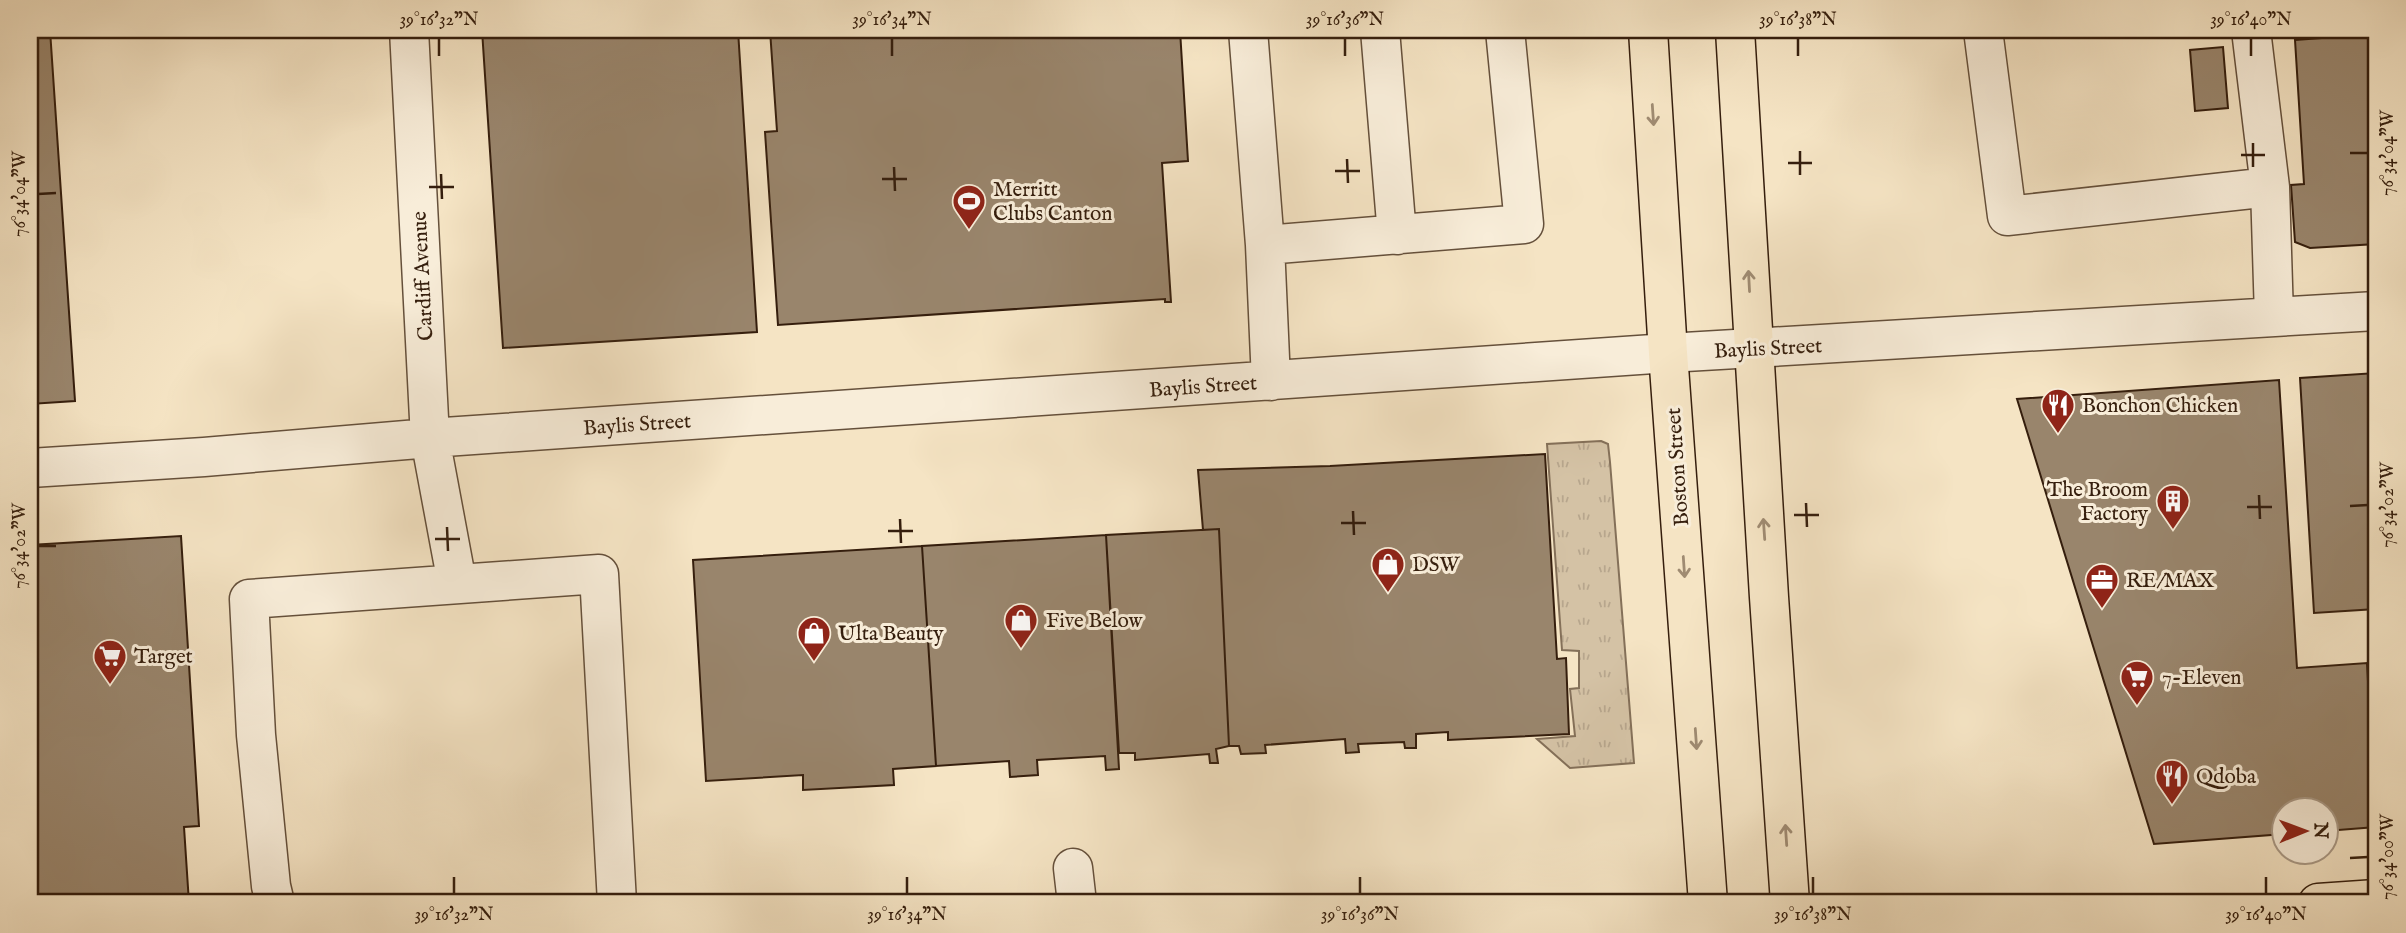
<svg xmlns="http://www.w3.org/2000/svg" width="2406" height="933" font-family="'IM FELL English',serif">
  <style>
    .grass { fill: url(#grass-tufts); stroke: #847059; stroke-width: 2 }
    .building { fill: #99856c; stroke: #351e0d; stroke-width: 2 }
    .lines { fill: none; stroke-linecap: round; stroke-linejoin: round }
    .minor-casing { stroke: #65503b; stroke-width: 41 }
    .major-casing { stroke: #351e0d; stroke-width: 41 }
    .minor { stroke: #f8edd9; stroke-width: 38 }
    .major { stroke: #f5e4c4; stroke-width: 38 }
    .oneway { stroke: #9f8b72 }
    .ticks { fill: none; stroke: #351e0d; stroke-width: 2.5 }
    .labels { text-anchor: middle; stroke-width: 6; stroke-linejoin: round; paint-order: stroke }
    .poi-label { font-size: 21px; fill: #351e0d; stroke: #f8edd9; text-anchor: start }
    .street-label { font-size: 21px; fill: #351e0d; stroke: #f8edd9 }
    .neatline { fill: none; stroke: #351e0d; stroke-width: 2.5 }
    .ticks-label { font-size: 18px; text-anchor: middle; fill: #351e0d }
  </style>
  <defs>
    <pattern id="grass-tufts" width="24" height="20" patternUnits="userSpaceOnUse" patternTransform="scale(1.75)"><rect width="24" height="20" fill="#d4c2a5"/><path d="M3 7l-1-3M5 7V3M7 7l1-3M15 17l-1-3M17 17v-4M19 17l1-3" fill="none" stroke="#b7a68d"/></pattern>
  </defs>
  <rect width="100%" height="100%" fill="#f5e4c4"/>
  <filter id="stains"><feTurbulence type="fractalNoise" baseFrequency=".00286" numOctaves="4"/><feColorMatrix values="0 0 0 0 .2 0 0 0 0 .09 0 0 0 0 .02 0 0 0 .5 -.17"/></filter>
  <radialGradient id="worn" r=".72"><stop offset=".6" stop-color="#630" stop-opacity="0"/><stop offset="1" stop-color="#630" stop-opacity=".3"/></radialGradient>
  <path class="grass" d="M1601 441 1608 444 1610 462 1634 763 1570 768 1537 739 1575 736 1570 689 1579 688V651L1562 650 1547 444Z"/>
  <path class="building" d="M30 30H50L75 401 30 404Z
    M482 30H738L757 332 503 348Z
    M770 30H1180L1188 161 1162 163 1171 302H1165V299L778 325 765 132 777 131Z
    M2344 30H2376V34L2344 37Z
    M2376 34V244L2310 248 2295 242 2291 185 2304 184 2295 40Z
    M2223 47 2228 108 2195 111 2190 50Z
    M2376 373V609L2314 613 2300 378Z
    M2279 380 2297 668 2367 663 2376 827 2326 831V810H2284V834L2154 844 2017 399Z
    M1545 454 1557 659 1566 658 1569 734 1448 740V732L1416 734V748H1405L1404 742 1358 744 1359 752 1346 753 1345 739 1265 745 1266 753 1241 754 1239 746H1229L1219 529 1203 530 1198 470 1330 466Z
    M1219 529 1229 746 1216 749 1218 763H1210L1209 754 1135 760V753H1119L1106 535Z
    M1106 535 1119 769 1106 770 1105 756 1037 760 1038 775 1010 777 1009 761 936 766 922 546Z
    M181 536 199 826 184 827 189 903H30V545Z
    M922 546 936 766 893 769 894 785 803 790V775L706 781 693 560Z"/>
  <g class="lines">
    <defs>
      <path id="minor" d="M409 30 430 438 457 583
        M1248 30 1265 245 1271 381
        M1380 30 1397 235
        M1983 30 2007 216 2270 187
        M2251 30 2270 187 2274 317
        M1265 245 1524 224 1505 30
        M30 468 204 457 430 438 1668 353 2376 311
        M1073 868 1077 903
        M275 903 271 886 256 735 249 599 599 574 617 903"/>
      <path id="major" d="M1648 30 1668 353 1708 903
        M1735 30 1769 597 1790 903
        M2318 903 2376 899"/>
    </defs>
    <use href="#minor" class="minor-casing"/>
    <use href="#major" class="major-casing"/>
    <use href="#minor" class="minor"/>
    <use href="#major" class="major"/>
  </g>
  <defs><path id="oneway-shaft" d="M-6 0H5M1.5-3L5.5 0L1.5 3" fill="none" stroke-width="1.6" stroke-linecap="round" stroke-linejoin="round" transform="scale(1.75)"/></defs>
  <g class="oneway">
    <use href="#oneway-shaft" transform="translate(1653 115) rotate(86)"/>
    <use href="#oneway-shaft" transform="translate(1749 281) rotate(-93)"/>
    <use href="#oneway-shaft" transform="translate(1764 529) rotate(-94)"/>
    <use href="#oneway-shaft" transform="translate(1684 567) rotate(86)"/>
    <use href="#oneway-shaft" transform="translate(1696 739) rotate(86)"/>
    <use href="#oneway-shaft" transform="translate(1786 835) rotate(-94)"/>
  </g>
  <path class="ticks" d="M439 38V56M892 38V56M1345 38V56M1798 38V56M2251 38V56M2253 143V167M1800 151V175M2350 153H2368M2241 155H2265M1347 159 1348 183M1788 163H1812M894 167 895 191M1335 171H1360M441 174 442 199M882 179H907M429 187H454M38 194 56 193M2259 495 2260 519M1806 503 1807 527M2350 506 2368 505M2247 507H2272M1353 511 1354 535M1794 515H1819M900 519 901 543M1341 523H1366M447 527 448 551M888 531H913M435 539H460M38 546H56M2350 858 2368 857M454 877V894M907 877V894M1360 877V894M1813 877V894M2266 877V894"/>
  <defs>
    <symbol id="stadium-pin" viewBox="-11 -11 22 30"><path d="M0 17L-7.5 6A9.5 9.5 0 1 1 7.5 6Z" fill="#8f2418" stroke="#f8edd9"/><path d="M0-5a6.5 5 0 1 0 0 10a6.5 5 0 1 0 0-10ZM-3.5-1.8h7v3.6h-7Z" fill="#fff"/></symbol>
    <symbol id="restaurant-pin" viewBox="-11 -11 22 30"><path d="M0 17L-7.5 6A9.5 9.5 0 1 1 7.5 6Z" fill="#8f2418" stroke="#f8edd9"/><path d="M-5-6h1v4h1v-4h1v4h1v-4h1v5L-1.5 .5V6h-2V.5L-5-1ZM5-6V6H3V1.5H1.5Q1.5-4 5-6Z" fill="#fff"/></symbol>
    <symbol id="building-pin" viewBox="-11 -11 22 30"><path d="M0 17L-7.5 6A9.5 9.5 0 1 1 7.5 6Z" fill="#8f2418" stroke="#f8edd9"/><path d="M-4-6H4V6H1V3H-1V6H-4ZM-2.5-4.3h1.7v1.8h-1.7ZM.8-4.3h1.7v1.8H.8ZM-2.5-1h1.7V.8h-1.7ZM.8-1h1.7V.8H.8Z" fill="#fff"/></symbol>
    <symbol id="shop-pin" viewBox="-11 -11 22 30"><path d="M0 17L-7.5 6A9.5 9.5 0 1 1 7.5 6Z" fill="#8f2418" stroke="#f8edd9"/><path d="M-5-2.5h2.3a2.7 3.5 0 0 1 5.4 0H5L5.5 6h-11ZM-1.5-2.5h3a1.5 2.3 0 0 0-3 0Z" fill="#fff"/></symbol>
    <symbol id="office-pin" viewBox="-11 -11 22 30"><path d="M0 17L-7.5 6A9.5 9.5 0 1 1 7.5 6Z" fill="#8f2418" stroke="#f8edd9"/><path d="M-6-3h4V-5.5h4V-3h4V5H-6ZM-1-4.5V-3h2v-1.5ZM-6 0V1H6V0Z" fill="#fff"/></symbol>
    <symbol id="supermarket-pin" viewBox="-11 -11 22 30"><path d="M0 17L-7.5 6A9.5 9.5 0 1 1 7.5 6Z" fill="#8f2418" stroke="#f8edd9"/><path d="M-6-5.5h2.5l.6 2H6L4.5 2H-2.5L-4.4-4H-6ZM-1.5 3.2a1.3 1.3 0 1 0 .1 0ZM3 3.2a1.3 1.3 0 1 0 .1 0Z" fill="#fff"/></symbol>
  </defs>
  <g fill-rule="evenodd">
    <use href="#stadium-pin" x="950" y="182" width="38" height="52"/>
    <use href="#restaurant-pin" x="2039" y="386" width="38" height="52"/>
    <use href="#building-pin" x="2154" y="482" width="38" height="52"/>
    <use href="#shop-pin" x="1369" y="545" width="38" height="52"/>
    <use href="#office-pin" x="2083" y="561" width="38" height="52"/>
    <use href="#shop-pin" x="1002" y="601" width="38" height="52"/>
    <use href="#shop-pin" x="795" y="614" width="38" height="52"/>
    <use href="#supermarket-pin" x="91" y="637" width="38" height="52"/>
    <use href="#supermarket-pin" x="2118" y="658" width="38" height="52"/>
    <use href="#restaurant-pin" x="2153" y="757" width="38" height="52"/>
  </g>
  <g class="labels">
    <g class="poi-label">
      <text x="993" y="196">Merritt<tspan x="993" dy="24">Clubs Canton</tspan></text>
      <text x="2082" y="412">Bonchon Chicken</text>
      <text x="2148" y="496" text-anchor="end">The Broom<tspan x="2148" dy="24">Factory</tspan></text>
      <text x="1412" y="571">DSW</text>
      <text x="2126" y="587">RE/MAX</text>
      <text x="1046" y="627">Five Below</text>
      <text x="838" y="640">Ulta Beauty</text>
      <text x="134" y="663">Target</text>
      <text x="2162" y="684">7-Eleven</text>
      <text x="2196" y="783">Qdoba</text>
    </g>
    <g class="street-label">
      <text transform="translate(422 276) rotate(-93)" y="7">Cardiff Avenue</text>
      <text transform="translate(1768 348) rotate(-3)" y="7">Baylis Street</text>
      <text transform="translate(1203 386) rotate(-4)" y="7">Baylis Street</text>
      <text transform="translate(637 424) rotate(-4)" y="7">Baylis Street</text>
      <text transform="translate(1677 467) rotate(-94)" y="7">Boston Street</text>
    </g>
  </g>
  <rect width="2406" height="933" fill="none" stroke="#f5e4c4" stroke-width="77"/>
  <g transform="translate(2305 831) rotate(89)"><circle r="33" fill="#f8edd9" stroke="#aa9a87" stroke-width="2"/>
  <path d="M0-5L12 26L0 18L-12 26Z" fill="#8f2418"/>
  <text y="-10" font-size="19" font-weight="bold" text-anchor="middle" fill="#351e0d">N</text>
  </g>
  <rect x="38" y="38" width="2330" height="856" class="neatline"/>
  <g class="ticks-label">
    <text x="439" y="25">39°16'32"N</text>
    <text x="892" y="25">39°16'34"N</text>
    <text x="1345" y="25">39°16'36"N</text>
    <text x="1798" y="25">39°16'38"N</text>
    <text x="2251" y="25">39°16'40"N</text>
    <text transform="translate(2387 153) rotate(-90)" y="6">76°34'04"W</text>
    <text transform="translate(19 194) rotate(-90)" y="6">76°34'04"W</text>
    <text transform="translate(2387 505) rotate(-90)" y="6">76°34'02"W</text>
    <text transform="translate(19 546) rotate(-90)" y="6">76°34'02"W</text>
    <text transform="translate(2387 857) rotate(-90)" y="6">76°34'00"W</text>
    <text x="454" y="920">39°16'32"N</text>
    <text x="907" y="920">39°16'34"N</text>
    <text x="1360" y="920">39°16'36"N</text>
    <text x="1813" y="920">39°16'38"N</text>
    <text x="2266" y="920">39°16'40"N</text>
  </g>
  <rect width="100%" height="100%" filter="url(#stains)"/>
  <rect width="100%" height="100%" fill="url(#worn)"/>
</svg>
